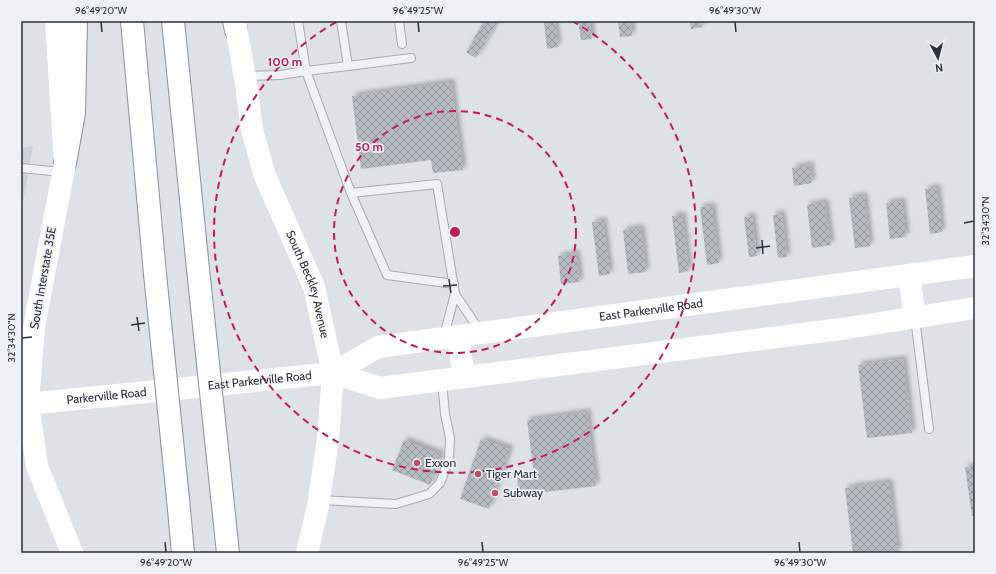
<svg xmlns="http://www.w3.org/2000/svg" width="996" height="574" font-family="Cabin,sans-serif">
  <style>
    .built { fill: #ccd1d7 }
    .building { fill: url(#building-cross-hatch); filter: url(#shadow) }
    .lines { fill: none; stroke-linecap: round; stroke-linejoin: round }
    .service-casing { stroke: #a4a8af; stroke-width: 10 }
    .motorway-casing { stroke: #87909b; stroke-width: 24 }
    .service { stroke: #f0f2f5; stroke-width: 8 }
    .secondary { stroke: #fff; stroke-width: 22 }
    .motorway { stroke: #fff; stroke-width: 22 }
    .motorway-bridge-casing { stroke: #87909b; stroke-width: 24; stroke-linecap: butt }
    .motorway-bridge { stroke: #fff; stroke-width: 22 }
    .ticks { fill: none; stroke: #29303b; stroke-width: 1.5 }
    .ring { fill: none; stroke: #c2185b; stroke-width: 2; stroke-dasharray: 7 5 }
    .poi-dot { fill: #be5066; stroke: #edf0f4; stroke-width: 1.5 }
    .labels { text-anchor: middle; stroke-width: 3.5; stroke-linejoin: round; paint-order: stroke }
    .street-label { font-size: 12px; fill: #29303b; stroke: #edf0f4 }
    .poi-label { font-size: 12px; fill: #29303b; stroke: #edf0f4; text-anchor: start }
    .centre { fill: #c2185b; stroke: #edf0f4; stroke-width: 2 }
    .ring-label { font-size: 12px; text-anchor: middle; font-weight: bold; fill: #c2185b; stroke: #edf0f4; stroke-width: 3.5; stroke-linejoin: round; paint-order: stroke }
    .neatline { fill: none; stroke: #29303b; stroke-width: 1.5 }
    .ticks-label { font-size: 10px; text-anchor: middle; fill: #29303b }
  </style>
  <defs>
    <pattern id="building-cross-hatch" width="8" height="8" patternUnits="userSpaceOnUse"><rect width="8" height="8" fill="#b6bbc2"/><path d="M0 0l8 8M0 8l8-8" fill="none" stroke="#94989f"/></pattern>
    <filter id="shadow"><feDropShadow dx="3.5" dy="-3.5" stdDeviation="2" flood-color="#0004"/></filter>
  </defs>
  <rect width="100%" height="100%" fill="#dee1e6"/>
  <path class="built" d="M33 146 21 214V148Z"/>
  <path class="building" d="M484 21H498L476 58 466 52Z
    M544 21H555L558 47 547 49Z
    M578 21H590L592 39 581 40Z
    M618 21H631L632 36 620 37Z
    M690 21H701L702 27 691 29Z
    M451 82 463 170 433 173 431 160 361 169 352 96Z
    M810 165 812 183 794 186 792 168Z
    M937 188 942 232 930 234 925 189Z
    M864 196 870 246 855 248 849 198Z
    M902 201 906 237 890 239 886 203Z
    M825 202 831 245 812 248 807 205Z
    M712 206 719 263 707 265 700 207Z
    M782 214 787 257 778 258 773 215Z
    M682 215 689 271 679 273 672 216Z
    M752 216 757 256 749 257 744 217Z
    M603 221 610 274 599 276 592 222Z
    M641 228 646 272 628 274 623 230Z
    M576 253 580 282 561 284 558 256Z
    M903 359 912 433 867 438 858 365Z
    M587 412 596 486 519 495 517 477 534 475 527 420Z
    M481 439 510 449 489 509 460 499Z
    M404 440 442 455 430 485 392 470Z
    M975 466V516H972L965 467Z
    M889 482 898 553H853L845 488Z"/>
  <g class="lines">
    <defs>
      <path id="service" d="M298 21 306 71 348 66 341 21
        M399 21 402 44
        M348 66 411 58
        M246 76 280 75 306 71 351 193 437 184 455 294 480 331
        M21 168 62 172
        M351 193 387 275 454 284
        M915 318 929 429
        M444 336 455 294
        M320 500 396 504 429 494 440 483 449 460 450 438 445 414 442 381"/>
      <path id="motorway" d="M132 21 155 274
        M173 21 198 269
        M234 21 236 30
        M65 163 74 113 76 21
        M222 496 228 553
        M178 499 183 553"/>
    </defs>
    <use href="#service" class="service-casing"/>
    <use href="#motorway" class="motorway-casing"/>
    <use href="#service" class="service"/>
    <g class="secondary">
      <path d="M56 21 65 163 34 327 28 404 37 466 72 553"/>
      <path id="s1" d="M235 21 246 83 252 130 265 176 314 287 333 373 328 439 318 506 307 553"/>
      <path d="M909 275 915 318"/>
      <path d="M458 336 464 377"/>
      <path d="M333 373 380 388 848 328 975 308"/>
      <path id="s2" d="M28 404 333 373 378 347 975 266"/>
    </g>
    <use href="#motorway" class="motorway"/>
    <defs>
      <path id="motorway-bridge" d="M198 269 222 496
        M155 274 178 499"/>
    </defs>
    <use href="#motorway-bridge" class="motorway-bridge-casing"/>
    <use href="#motorway-bridge" class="motorway-bridge"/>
  </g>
  <path class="ticks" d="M101 22 102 32M418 22 419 32M735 22 736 32M964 223 974 221M762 240 763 254M756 248 770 246M449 279 451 293M443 286 457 285M137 317 139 331M131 325 145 323M22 338 32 337M165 542 166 552M482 542 483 552M799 542 800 552"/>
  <g class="ring">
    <circle cx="455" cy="232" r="121"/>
    <path d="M572 21A241 241 0 1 1 338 21"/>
  </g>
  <g class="poi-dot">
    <circle cx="417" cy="463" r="4"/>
    <circle cx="478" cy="474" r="4"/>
    <circle cx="495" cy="493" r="4"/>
  </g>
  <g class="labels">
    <g class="street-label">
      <text transform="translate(43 278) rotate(-80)" y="4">South Interstate 35E</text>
      <text dy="4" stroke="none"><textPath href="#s1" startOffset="275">South Beckley Avenue</textPath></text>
      <text dy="4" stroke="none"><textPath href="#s2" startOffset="634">East Parkerville Road</textPath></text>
      <text dy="4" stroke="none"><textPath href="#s2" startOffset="233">East Parkerville Road</textPath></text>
      <text dy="4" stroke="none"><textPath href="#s2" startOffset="79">Parkerville Road</textPath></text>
    </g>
    <g class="poi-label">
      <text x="425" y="467">Exxon</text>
      <text x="486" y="478">Tiger Mart</text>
      <text x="503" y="497">Subway</text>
    </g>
  </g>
  <circle cx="455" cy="232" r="6" class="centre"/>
  <g class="ring-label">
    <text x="285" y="66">100 m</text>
    <text x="369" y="151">50 m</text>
  </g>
  <rect width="996" height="574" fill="none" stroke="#edf0f4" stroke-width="44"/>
  <g transform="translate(938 58) rotate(173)" stroke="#edf0f4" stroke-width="3" paint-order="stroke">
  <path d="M0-3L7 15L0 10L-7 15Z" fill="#29303b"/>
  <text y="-6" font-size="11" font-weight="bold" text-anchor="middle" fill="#29303b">N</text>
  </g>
  <rect x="22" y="22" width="952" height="530" class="neatline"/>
  <g class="ticks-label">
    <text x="101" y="14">96°49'20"W</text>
    <text x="418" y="14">96°49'25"W</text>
    <text x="735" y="14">96°49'30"W</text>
    <text transform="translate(985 221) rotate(-90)" y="4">32°34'30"N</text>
    <text transform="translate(11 338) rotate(-90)" y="4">32°34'30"N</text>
    <text x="166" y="566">96°49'20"W</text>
    <text x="483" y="566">96°49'25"W</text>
    <text x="800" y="566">96°49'30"W</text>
  </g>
</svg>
